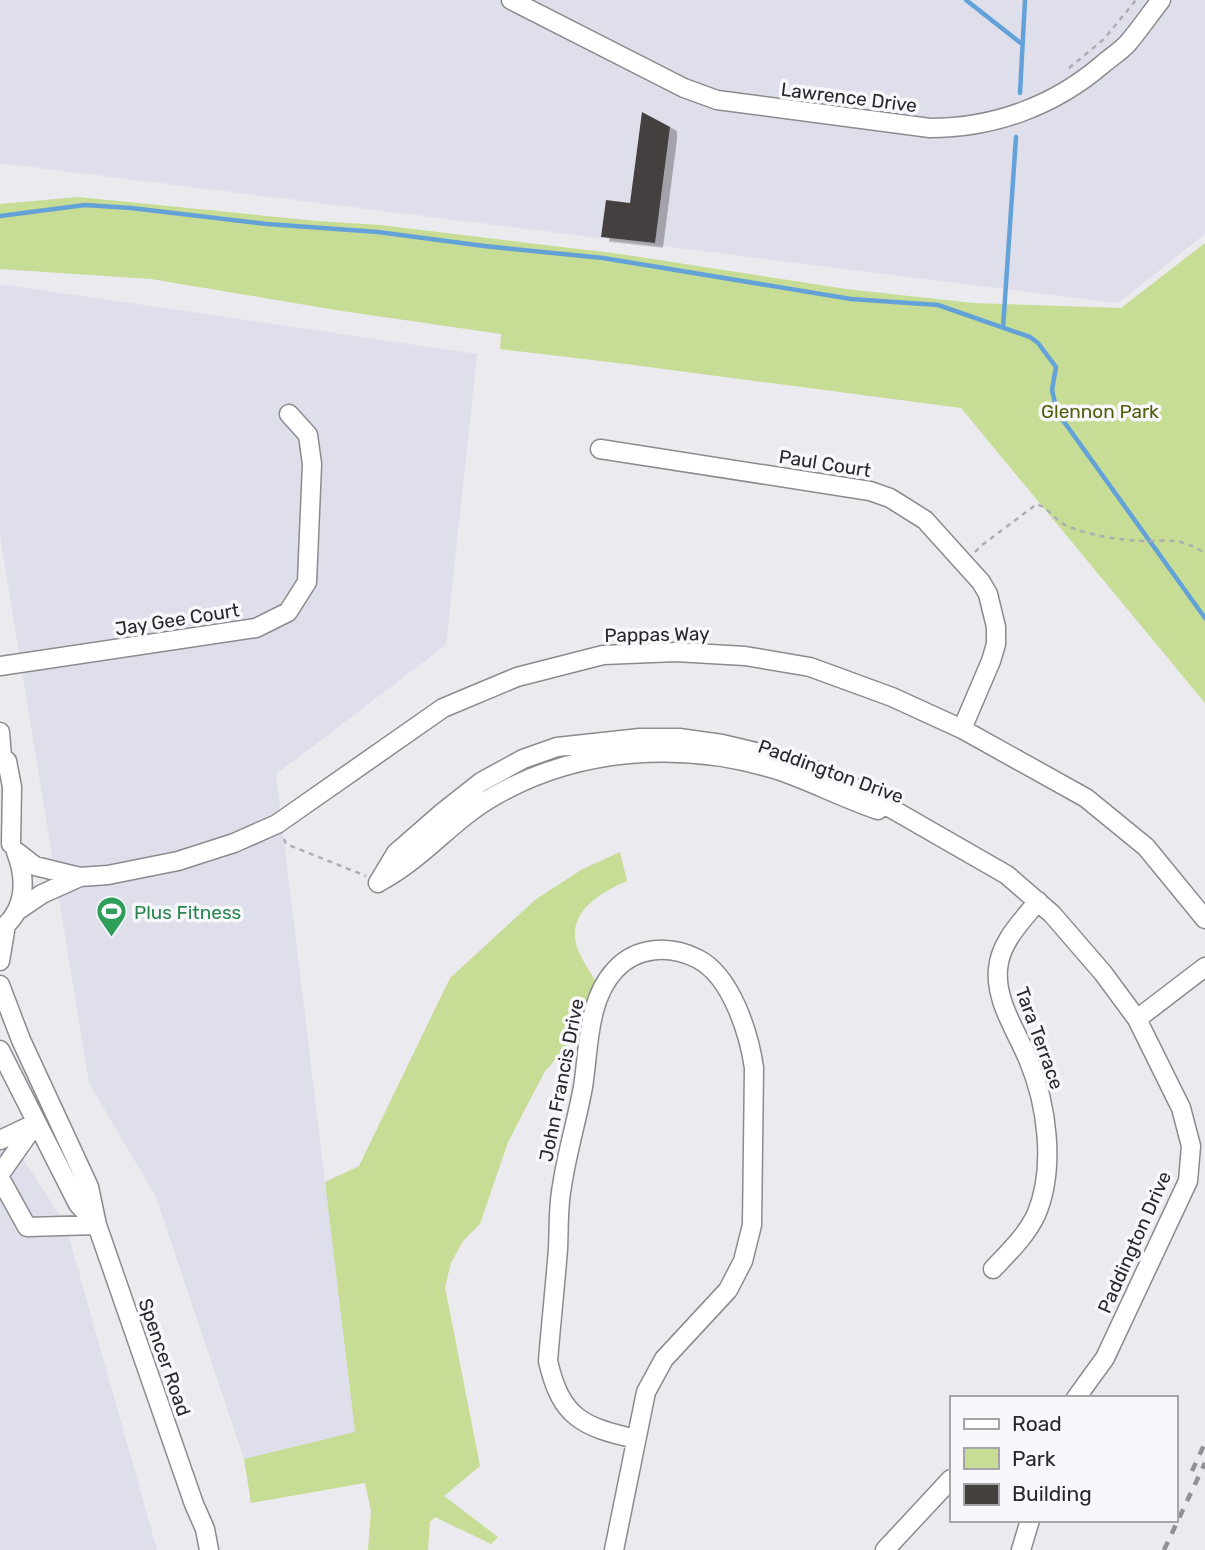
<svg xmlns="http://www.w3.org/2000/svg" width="1205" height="1550" font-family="Rubik,sans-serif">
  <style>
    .built { fill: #dfdeeb }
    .green { fill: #c7dc94 }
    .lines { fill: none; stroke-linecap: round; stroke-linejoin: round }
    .stream { stroke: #63a2d8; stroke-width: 4.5 }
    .building { fill: #45413f; filter: url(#shadow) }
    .minor-casing { stroke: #8b8b8f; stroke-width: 21 }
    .path { stroke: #aeadb1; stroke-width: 2.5; stroke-dasharray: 5 5; stroke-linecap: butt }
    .minor { stroke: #fff; stroke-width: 18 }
    .rail { stroke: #919195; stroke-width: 4.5; stroke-dasharray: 9 9; stroke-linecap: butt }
    .labels { text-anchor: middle; stroke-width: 7; stroke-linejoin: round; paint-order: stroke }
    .street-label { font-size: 19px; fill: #282729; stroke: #f8f7fc }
    .park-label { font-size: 19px; fill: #4f6009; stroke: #f8f7fc }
    .leisure-label { font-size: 19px; fill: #27864d; stroke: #f8f7fc; text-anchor: start }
  </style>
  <defs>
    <filter id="shadow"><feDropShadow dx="8" dy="4.5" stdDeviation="0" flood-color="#0004"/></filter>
  </defs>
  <rect width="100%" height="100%" fill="#eaeaef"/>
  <path class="built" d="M0 0H1205V234L1118 303 0 163Z
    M0 284 477 354 446 645 276 774 355 1432 244 1459 156 1197 89 1083 0 536Z
    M0 1124 65 1223 157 1550H0Z"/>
  <path class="green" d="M78 197 317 221 380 225 620 254 846 289 973 303 1121 308 1205 243V703L961 408 626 364 500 349 501 334 342 311 151 279 0 269V204Z
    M620 852 627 881C599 893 564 914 578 950 583 962 591 973 597 984L579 1034 545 1071 508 1142 480 1224 463 1241 451 1263 445 1287 480 1466 444 1496 498 1537 491 1544 435 1517 430 1522 428 1550H368L371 1511 365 1483 251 1503 244 1459 355 1432 325 1182 359 1166 450 978 535 900 581 870Z"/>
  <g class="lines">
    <path class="stream" d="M966 0 1022 44
      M1020 93 1025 0
      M0 216 85 205 131 208 267 224 378 232 484 246 603 258 851 299 938 305 1030 337 1038 343 1056 367 1052 390 1057 412 1205 618
      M1003 328 1016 137"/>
  </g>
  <path class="building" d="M642 112 670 127 655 243 601 237 606 200 630 203Z"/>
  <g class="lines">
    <defs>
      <path id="minor" d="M511 0 684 88 717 100 930 128C994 128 1054 106 1103 64 1111 57 1121 51 1128 43 1140 29 1150 14 1161 0
        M600 449 870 491 890 498 925 520 981 582 988 594 996 627V644L991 661 962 729
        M0 666 256 628 288 612 307 582 312 464 308 435 289 414
        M0 732 2 757 7 761 12 787 11 844
        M17 852 35 866 80 877 108 875 178 861 234 843 277 824 443 708 517 677 603 655 676 652 745 656 810 667 892 697 962 729 1086 798 1146 847 1205 919
        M381 881C424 858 454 818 496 795 579 748 682 741 774 769 809 780 842 798 878 810
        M378 883 396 853 443 812 481 782 523 759 557 747 640 738H679L722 744 773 756 819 772 859 790 1007 875 1052 914 1103 973 1137 1019 1181 1108 1191 1146 1188 1181 1105 1358 1076 1398
        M17 911 42 894 80 877
        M0 930C26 911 27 880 16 852
        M0 961 6 925
        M0 985 21 1040 89 1187 97 1225 194 1504 205 1529 209 1550
        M1137 1019 1205 967
        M0 1050 78 1204 97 1225
        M0 1140 34 1124
        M0 1174 36 1123
        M0 1178 27 1227 97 1225
        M993 1269C1009 1252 1026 1236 1036 1215 1056 1168 1047 1104 1028 1059 1016 1030 995 1001 998 969 1000 942 1022 921 1038 901
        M614 1550 646 1392 664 1359 728 1290 743 1261 752 1225 754 1068C749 1033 731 976 698 959 670 945 637 946 615 970 587 1000 589 1049 583 1087 577 1120 567 1152 562 1186 558 1206 559 1228 558 1249 555 1287 551 1324 548 1361 561 1418 583 1427 636 1439
        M885 1550 951 1479
        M1021 1550 1030 1520"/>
    </defs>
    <use href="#minor" class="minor-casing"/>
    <path class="path" d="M1069 68 1104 39 1136 0
      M975 552 982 545 1037 504C1052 510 1057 524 1072 528 1094 536 1120 540 1142 541 1171 541 1178 537 1205 553
      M284 839 286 844 366 876"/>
    <use href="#minor" class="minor"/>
    <path class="rail" d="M1192 1471 1205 1443
      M1164 1550 1205 1463"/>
  </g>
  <defs>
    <symbol id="stadium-pin" viewBox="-11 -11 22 30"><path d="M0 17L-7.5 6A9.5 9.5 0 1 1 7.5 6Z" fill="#2e9e5b" stroke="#f8f7fc"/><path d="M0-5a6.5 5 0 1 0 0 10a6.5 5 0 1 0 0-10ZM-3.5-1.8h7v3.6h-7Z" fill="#fff"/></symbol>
  </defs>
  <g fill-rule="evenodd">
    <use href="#stadium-pin" x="94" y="894" width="35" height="47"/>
  </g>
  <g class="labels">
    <g class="street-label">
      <text transform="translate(849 97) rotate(7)" y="7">Lawrence Drive</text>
      <text transform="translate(825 463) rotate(9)" y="7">Paul Court</text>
      <text transform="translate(177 619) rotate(-9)" y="7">Jay Gee Court</text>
      <text transform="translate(657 634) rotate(-1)" y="7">Pappas Way</text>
      <text transform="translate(831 771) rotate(20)" y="7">Paddington Drive</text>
      <text transform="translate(1040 1038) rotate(70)" y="7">Tara Terrace</text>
      <text transform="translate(561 1080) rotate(-79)" y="7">John Francis Drive</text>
      <text transform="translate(1134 1242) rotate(-66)" y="7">Paddington Drive</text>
      <text transform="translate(165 1357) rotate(71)" y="7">Spencer Road</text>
    </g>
    <g class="park-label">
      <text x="1100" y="418">Glennon Park</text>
    </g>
    <g class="leisure-label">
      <text x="134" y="919">Plus Fitness</text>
    </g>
  </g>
  <rect x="950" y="1396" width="228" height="126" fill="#f8f7fc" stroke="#a5a4a8" stroke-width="2"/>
  <rect x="964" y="1419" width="35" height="10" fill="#ffffff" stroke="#a5a4a8" stroke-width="2"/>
  <text x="1012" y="1431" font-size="21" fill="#282729">Road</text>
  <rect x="964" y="1448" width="35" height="21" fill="#c7dc94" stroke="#a5a4a8" stroke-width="2"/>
  <text x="1012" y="1466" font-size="21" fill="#282729">Park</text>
  <rect x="964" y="1484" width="35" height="21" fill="#45413f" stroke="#a5a4a8" stroke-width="2"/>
  <text x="1012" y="1501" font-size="21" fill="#282729">Building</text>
</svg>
